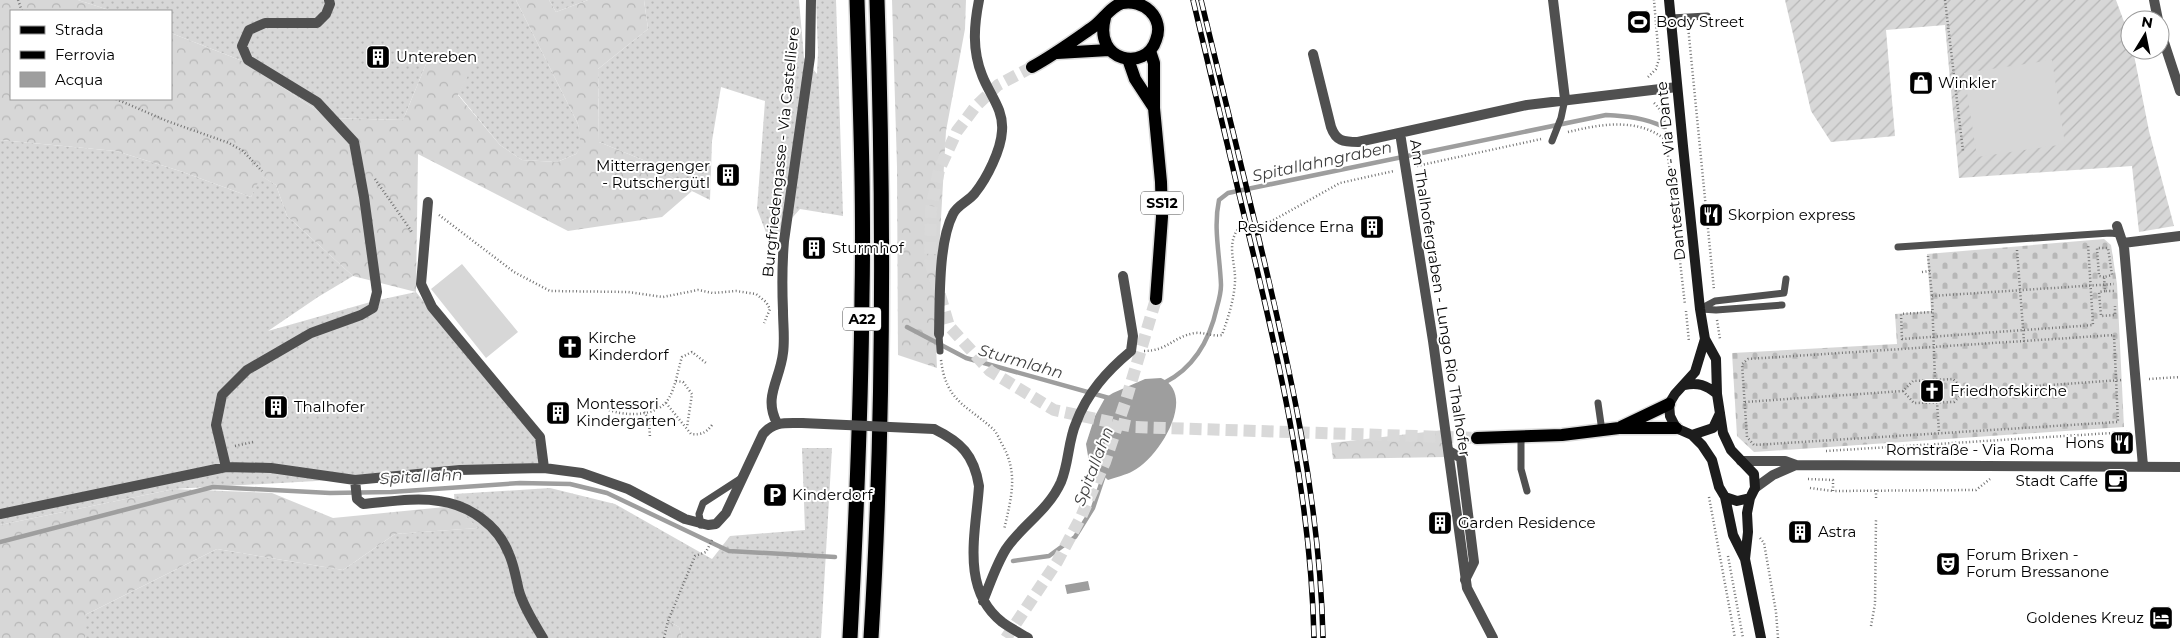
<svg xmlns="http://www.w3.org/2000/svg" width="2180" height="638" font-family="Montserrat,sans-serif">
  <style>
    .grass { fill: url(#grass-dots) }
    .forest { fill: url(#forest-crowns) }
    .cemetery { fill: url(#cemetery-stones) }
    .garden { fill: url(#garden-furrows) }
    .pitch { fill: #d7d7d7 }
    .water { fill: #9e9e9e }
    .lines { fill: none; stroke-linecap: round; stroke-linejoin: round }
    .stream { stroke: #9e9e9e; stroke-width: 4.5 }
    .primary-tunnel { stroke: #d9d9d9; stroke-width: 12; stroke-dasharray: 12 6; stroke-linecap: butt }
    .primary-casing { stroke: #dbdbdb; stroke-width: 15 }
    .motorway-casing { stroke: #dbdbdb; stroke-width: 18 }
    .path { stroke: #727272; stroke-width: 2.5; stroke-dasharray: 1 2.5; stroke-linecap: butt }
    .service { stroke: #505050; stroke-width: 7 }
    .pedestrian { stroke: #505050; stroke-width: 10 }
    .minor { stroke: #505050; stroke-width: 10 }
    .secondary { stroke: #1d1d1d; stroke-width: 10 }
    .primary { stroke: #000; stroke-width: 12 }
    .motorway { stroke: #000; stroke-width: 15 }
    .rail-casing { stroke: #000; stroke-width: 5.5 }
    .rail { stroke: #fff; stroke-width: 4; stroke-dasharray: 11; stroke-linecap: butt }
    .minor-bridge { stroke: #505050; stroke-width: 10 }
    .labels { text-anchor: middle; stroke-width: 4; stroke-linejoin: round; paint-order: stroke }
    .shield { fill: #fff; stroke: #4c4c4c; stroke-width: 1 }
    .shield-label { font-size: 14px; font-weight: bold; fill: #000 }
    .poi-label { font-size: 15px; fill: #000; stroke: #fff; text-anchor: start }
    .street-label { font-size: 15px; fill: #000; stroke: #fff }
    .water-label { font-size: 16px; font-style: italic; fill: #3f3f3f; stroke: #fff }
  </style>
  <defs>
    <pattern id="grass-dots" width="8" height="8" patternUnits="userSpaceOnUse" patternTransform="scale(1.25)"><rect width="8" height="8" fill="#d7d7d7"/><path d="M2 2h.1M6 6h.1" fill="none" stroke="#b7b7b7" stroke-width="1.8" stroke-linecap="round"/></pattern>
    <pattern id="forest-crowns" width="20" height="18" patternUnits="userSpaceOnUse" patternTransform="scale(1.25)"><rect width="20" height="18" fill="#d7d7d7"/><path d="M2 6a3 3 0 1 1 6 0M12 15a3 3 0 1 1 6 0" fill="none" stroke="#b7b7b7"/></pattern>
    <pattern id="cemetery-stones" width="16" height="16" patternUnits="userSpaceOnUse" patternTransform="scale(1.25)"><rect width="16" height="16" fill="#d7d7d7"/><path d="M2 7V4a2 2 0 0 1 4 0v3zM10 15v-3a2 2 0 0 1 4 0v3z" fill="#b7b7b7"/></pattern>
    <pattern id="garden-furrows" width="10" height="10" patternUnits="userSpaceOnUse" patternTransform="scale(1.25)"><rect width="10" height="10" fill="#d7d7d7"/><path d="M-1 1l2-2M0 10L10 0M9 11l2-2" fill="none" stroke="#b7b7b7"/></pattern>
  </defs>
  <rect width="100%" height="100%" fill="#fff"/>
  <path class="grass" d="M78 0H516L578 124 582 146 576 154 557 162 522 160 500 145 458 94 475 60 426 64 403 120 328 118 245 62 171 33V11H112Z
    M549 0H588L556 12Z
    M644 0H799L804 58 817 74 818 52 816 0H836L843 216 800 209 770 243 757 209 765 101 721 87 712 141 710 200 692 191 653 164 599 142 598 69 648 29Z
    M0 140 116 151 180 171 251 197 260 175 276 185 287 216 353 276 318 297 268 331 374 301 416 292 536 439 544 468 174 489 0 525Z
    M802 448H832L821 638H682L679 627 668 621 664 638H85V615L217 549 343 570 395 534 477 528 455 506 454 494 550 488 615 504 712 559 730 536 805 530Z"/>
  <path class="forest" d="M0 0H78L112 11H11V99H171V33L245 62 328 118 403 120 426 64 476 60 458 95 500 145 522 160 557 162 576 154 581 146 578 124 516 0H549L556 12 588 0H644L648 29 598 69 599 142 653 164 692 191 662 217 568 231 418 154 416 292 353 276 287 216 276 185 261 176 251 197 180 171 116 151 0 140Z
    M892 0H966L965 29 946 131 935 323 937 368 898 355 897 167Z
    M1443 430 1446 457 1333 459 1331 443Z
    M174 489 272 493 333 518 455 506 478 528 395 534 343 570 217 549 85 615V638H0V525Z
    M668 621 679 627 682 638H664Z"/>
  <path class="cemetery" d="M2104 239 2111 245 2117 284 2124 427 1754 452 1737 436 1732 353 1897 344 1895 314 1931 311 1927 254Z"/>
  <path class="garden" d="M1785 0H2116L2130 38V50H2133L2149 131 2174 226 2139 232 2132 166 1959 178 1945 25 1886 30 1895 136 1831 142 1811 111Z"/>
  <path class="pitch" d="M2052 60 2065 144 1977 157 1964 73Z
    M462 264 518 332 486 358 431 289Z"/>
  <path class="water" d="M1161 378C1198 395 1159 458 1133 471 1126 475 1116 477 1108 480L1089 462 1086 444 1095 416 1105 398 1113 393 1145 379Z
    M1088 581 1090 590 1067 594 1065 585Z"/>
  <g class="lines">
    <path class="stream" d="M907 327 966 358 1109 398
      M1164 383C1194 368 1210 339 1217 307 1219 300 1221 292 1221 285 1220 256 1213 228 1219 200L1228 193 1606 115C1627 116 1645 118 1664 127
      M0 542 213 487 330 493 391 492 520 483 570 484 607 493 729 551 835 557
      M1013 561 1049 556 1075 537 1093 508 1105 472"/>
    <path class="primary-tunnel" d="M1032 67 998 85 976 106 957 131 939 170 931 209 930 261 949 326 990 371 1054 410 1134 427 1477 438
      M1006 638 1057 562 1081 517 1105 462 1126 400 1156 299"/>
    <defs>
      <path id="primary" d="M1150 51 1154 63V108L1161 182 1162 217 1156 299
        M1057 53 1109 50
        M1128 59 1135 79 1154 108
        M1032 67C1054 55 1073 41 1093 27 1103 20 1110 7 1122 3 1132 1 1143 4 1150 11 1158 19 1160 30 1156 40 1146 72 1093 62 1105 18
        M1621 427 1669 404
        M1477 438 1562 435 1619 428H1676"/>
      <path id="motorway" d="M850 638C856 524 861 409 862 295 864 196 860 98 857 0
        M871 638C884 426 884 213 877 0"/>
    </defs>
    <use href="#primary" class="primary-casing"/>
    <use href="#motorway" class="motorway-casing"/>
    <path class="path" d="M18 0 22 11
      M1945 0 1963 151
      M1688 26 1714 290
      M1648 77 1656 69 1659 59 1654 0
      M116 99 167 121 229 143 243 151 262 171
      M1654 103C1667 115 1666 130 1667 147L1685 305
      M1568 132C1601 124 1639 117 1667 141
      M1417 166 1541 139
      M375 179 412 232
      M439 215 514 272 550 291 628 292 663 297 698 290 713 293 736 291 756 294 766 302 770 309 764 323
      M2017 250 2024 341 2114 335 2118 422 1754 445 1747 437 1742 364 1748 359 2024 341
      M1928 256 1932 296
      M1922 272 1930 271
      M2104 277 2099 276 2097 248H2108L2112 275 2104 277 2105 291H2114
      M2105 291 2099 292 2101 316 2115 315V306
      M1686 311 1689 342
      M1932 312 1901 314 1902 339 2093 325 2088 244
      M1717 320 1720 339
      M1144 351C1168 351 1174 336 1195 333 1205 332 1212 337 1222 335 1228 318 1234 300 1235 282 1236 263 1226 246 1238 229L1270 222 1340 183 1394 171
      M941 360C946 401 966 405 992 428 997 432 999 439 1002 444 1019 474 1011 498 1004 530
      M2149 379 2180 377
      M1935 380 1932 296 2114 284
      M676 381 683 382 692 394 687 427
      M1903 391 1914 403 1954 402 1965 391
      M1745 402 1903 391 1913 381 1953 379 1965 391 2122 380
      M1937 402 1939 432
      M666 403 691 434C701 435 706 433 712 425
      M609 410C625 416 655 417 667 401 676 388 677 372 682 357L692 352 706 363
      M644 412 649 420 650 438
      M235 446 253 442
      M1826 451 2128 432
      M1808 479 1833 480V491L1976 490 1990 479
      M1810 488 1833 491
      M1709 497 1735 638
      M1876 498V490
      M1760 538 1764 543 1776 612 1778 638
      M1728 556 1743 638
      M1871 626 1875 604 1876 519
      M664 638 668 621 695 556 706 552 713 538"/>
    <path class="service" d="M1671 18 1707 16
      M1552 141 1561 118 1565 99
      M1898 247 2110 233 2120 234
      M1700 309 1715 301 1784 293 1786 279
      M1701 309 1716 310 1782 305
      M939 334 940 351
      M1598 403 1602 431
      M1521 438V469L1527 491
      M701 525 699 514 703 503 740 479"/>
    <path class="pedestrian" d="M2154 0 2158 20
      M2160 30 2180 91
      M1449 451 1461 458 1474 562 1465 580"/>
    <path class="minor" d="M1553 0 1565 99
      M1313 54 1331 127C1336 141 1343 142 1358 142L1527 105 1677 87
      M1400 133 1433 341 1467 588 1493 638
      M428 202 421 284 432 307 540 437 544 468
      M2117 226 2124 247 2143 466
      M2123 243 2180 236
      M939 334C940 301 938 243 953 214 957 205 969 201 975 193 987 178 1001 150 1002 131 1004 109 989 94 982 75 972 50 974 25 979 0
      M777 423C763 397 780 380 783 353 785 339 783 324 783 311 782 287 782 265 784 241L810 57 811 0
      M934 429C961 442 974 455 979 486 976 532 960 589 1002 622 1010 628 1020 633 1028 638
      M1741 461H1785L1796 465 2180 467
      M226 467 216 425 222 395 247 370 311 333 361 315 373 308 377 292 364 197 354 142 317 102 248 60 242 46 249 30 265 23H317L326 14 330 4 329 0
      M355 480 357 499 363 504C387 502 415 497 439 501 469 505 498 525 509 554 514 565 516 578 519 591 524 608 534 623 543 638
      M1755 488 1773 475 1796 465
      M0 514 226 467 271 468 355 480 460 470 544 468 582 473 628 489 685 519 708 525 716 524 726 513 763 434C774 421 786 423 802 423
      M983 601C990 584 996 565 1006 549 1022 525 1048 511 1061 482 1069 463 1068 441 1076 423 1087 393 1107 371 1131 351L1133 336 1123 276"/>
    <path class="secondary" d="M1669 0 1683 146 1700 309 1705 339 1716 359 1717 394 1723 433 1731 450 1754 474 1755 488 1750 498 1747 513 1748 532 1745 559
      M1705 339 1695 372 1675 394 1669 404 1670 416 1676 428 1692 435 1702 445 1712 460 1719 487 1725 497 1733 535 1745 559 1761 638
      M1684 385C1698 382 1706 385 1717 394
      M1692 435 1713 428 1720 413
      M1725 497 1737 501 1750 498"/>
    <use href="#primary" class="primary"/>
    <use href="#motorway" class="motorway"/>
    <defs>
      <path id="rail" d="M1193 0C1212 78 1230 157 1249 236 1281 368 1311 501 1314 638
        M1201 0C1220 78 1239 157 1258 235 1290 368 1320 501 1323 638"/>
    </defs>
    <use href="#rail" class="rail-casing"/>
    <use href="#rail" class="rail"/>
    <path class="minor-bridge" d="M802 423 934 429"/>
  </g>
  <defs>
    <symbol id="stadium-square" viewBox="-11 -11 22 22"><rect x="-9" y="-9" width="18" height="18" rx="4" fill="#000" stroke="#fff"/><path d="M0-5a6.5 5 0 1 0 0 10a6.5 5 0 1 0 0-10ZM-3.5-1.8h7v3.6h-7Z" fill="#fff"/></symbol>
    <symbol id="building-square" viewBox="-11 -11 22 22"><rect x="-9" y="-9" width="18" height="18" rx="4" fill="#000" stroke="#fff"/><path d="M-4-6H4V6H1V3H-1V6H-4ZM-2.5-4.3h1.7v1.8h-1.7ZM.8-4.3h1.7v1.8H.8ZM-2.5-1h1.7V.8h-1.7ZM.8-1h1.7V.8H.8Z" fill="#fff"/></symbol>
    <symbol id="shop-square" viewBox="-11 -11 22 22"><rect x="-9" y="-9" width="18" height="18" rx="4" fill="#000" stroke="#fff"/><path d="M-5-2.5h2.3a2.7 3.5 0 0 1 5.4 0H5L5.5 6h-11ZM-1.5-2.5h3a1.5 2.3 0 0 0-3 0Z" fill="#fff"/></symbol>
    <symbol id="restaurant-square" viewBox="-11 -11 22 22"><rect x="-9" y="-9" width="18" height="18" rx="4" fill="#000" stroke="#fff"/><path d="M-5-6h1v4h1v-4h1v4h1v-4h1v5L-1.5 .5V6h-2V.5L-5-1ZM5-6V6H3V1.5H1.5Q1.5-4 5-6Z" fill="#fff"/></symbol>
    <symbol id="church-square" viewBox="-11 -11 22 22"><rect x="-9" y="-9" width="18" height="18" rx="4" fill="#000" stroke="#fff"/><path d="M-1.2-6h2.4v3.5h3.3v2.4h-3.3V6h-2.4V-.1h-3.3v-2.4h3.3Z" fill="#fff"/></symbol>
    <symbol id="cafe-square" viewBox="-11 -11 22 22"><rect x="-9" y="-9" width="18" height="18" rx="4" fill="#000" stroke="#fff"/><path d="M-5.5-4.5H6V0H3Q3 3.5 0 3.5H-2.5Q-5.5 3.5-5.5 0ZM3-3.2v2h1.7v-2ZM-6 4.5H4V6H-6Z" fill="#fff"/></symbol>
    <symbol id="parking-square" viewBox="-11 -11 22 22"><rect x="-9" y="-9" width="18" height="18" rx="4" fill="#000" stroke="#fff"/><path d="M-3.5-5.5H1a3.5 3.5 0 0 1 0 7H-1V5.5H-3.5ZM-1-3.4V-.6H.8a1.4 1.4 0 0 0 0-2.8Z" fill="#fff"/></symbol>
    <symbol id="theatre-square" viewBox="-11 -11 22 22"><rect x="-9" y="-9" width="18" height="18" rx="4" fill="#000" stroke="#fff"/><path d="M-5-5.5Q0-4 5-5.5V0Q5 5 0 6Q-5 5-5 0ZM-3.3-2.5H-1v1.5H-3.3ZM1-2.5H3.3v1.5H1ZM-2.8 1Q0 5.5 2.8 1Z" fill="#fff"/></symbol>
    <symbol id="hotel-square" viewBox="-11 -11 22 22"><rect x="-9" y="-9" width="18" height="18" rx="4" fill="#000" stroke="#fff"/><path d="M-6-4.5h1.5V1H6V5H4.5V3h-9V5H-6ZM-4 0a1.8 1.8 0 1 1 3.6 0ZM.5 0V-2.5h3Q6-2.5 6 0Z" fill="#fff"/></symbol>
  </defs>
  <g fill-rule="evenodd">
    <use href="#stadium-square" x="1625" y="8" width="28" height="28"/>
    <use href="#building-square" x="364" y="43" width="28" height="28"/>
    <use href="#shop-square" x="1907" y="69" width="28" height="28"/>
    <use href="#building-square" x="714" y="161" width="28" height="28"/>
    <use href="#restaurant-square" x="1697" y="201" width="28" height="28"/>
    <use href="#building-square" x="1358" y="213" width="28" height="28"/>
    <use href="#building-square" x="800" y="234" width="28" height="28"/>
    <use href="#church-square" x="556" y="333" width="28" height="28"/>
    <use href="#church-square" x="1918" y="377" width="28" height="28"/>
    <use href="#building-square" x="262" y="393" width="28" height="28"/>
    <use href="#building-square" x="544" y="399" width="28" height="28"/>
    <use href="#restaurant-square" x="2108" y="429" width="28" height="28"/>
    <use href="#cafe-square" x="2102" y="467" width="28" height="28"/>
    <use href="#parking-square" x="761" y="481" width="28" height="28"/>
    <use href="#building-square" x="1426" y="509" width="28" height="28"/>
    <use href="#building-square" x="1786" y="518" width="28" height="28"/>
    <use href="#theatre-square" x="1934" y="550" width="28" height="28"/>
    <use href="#hotel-square" x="2147" y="604" width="28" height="28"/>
  </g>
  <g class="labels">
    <g class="shield">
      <rect x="1141" y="191.5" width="42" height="23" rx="4"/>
      <rect x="843" y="307.5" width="38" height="23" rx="4"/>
    </g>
    <g class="shield-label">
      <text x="1162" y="208">SS12</text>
      <text x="862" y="324">A22</text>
    </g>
    <g class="poi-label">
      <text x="1656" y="27">Body Street</text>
      <text x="396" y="62">Untereben</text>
      <text x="1938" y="88">Winkler</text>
      <text x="710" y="171" text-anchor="end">Mitterragenger<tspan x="710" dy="17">- Rutschergütl</tspan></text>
      <text x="1728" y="220">Skorpion express</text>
      <text x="1354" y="232" text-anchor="end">Residence Erna</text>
      <text x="832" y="253">Sturmhof</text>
      <text x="588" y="343">Kirche<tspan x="588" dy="17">Kinderdorf</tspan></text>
      <text x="1950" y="396">Friedhofskirche</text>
      <text x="576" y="409">Montessori<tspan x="576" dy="17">Kindergarten</tspan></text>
      <text x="294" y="412">Thalhofer</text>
      <text x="2104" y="448" text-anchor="end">Hons</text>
      <text x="2098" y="486" text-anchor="end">Stadt Caffe</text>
      <text x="792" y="500">Kinderdorf</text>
      <text x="1458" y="528">Garden Residence</text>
      <text x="1818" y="537">Astra</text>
      <text x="1966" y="560">Forum Brixen -<tspan x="1966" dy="17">Forum Bressanone</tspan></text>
      <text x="2144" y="623" text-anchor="end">Goldenes Kreuz</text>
    </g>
    <g class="street-label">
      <text transform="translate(781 152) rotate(-84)" y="5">Burgfriedengasse - Via Castelliere</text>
      <text transform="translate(1671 171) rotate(-96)" y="5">Dantestraße - Via Dante</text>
      <text transform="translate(1440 298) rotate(81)" y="5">Am Thalhofergraben - Lungo Rio Thalhofer</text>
      <text x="1970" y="455">Romstraße - Via Roma</text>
    </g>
    <g class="water-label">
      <text transform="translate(1322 161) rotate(-12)" y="6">Spitallahngraben</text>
      <text transform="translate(1021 361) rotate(16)" y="6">Sturmlahn</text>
      <text transform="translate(1093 466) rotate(-69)" y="6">Spitallahn</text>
      <text transform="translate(421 476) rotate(-3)" y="6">Spitallahn</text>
    </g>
  </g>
  <rect x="10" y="10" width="162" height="90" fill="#ffffff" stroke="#999999"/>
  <rect x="20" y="26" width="25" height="8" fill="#000000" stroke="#999999"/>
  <text x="55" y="35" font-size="15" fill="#000000">Strada</text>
  <rect x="20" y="51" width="25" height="8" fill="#000000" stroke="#999999"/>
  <text x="55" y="60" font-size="15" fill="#000000">Ferrovia</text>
  <rect x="20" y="72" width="25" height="15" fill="#9e9e9e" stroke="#999999"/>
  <text x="55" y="85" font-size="15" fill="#000000">Acqua</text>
  <g transform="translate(2145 35) rotate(10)"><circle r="24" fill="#ffffff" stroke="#999999"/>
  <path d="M0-4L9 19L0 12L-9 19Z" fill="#000000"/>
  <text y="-8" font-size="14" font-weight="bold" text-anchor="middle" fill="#000000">N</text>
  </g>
</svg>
